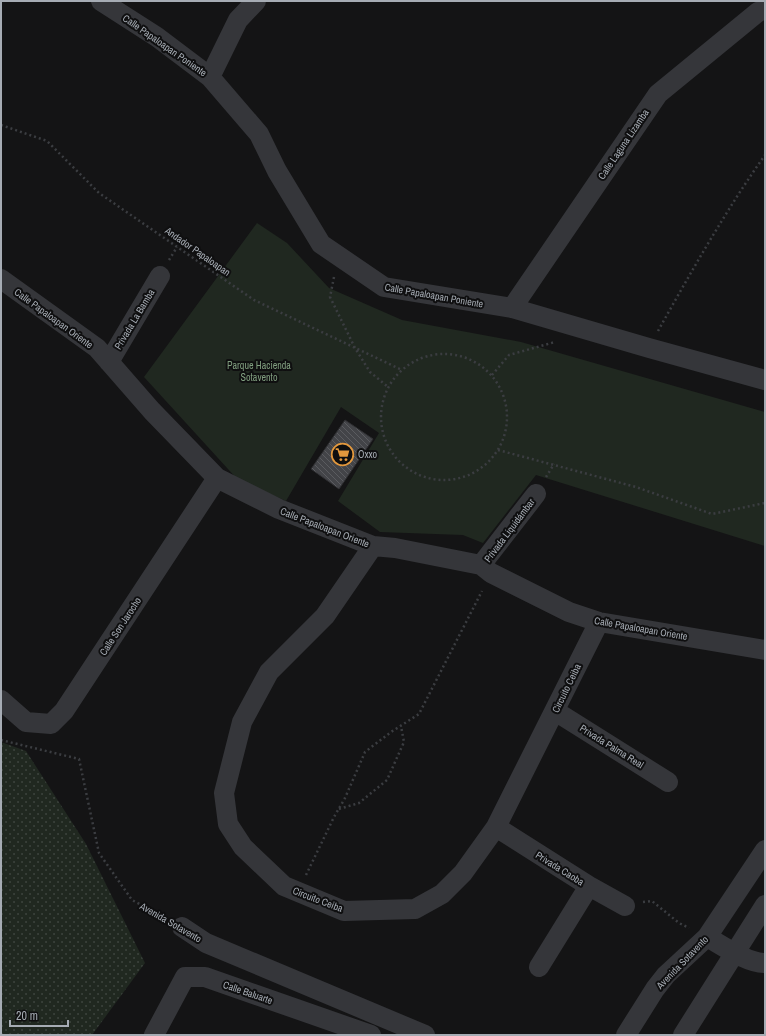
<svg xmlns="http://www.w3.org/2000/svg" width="766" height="1036" font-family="'Archivo Narrow',sans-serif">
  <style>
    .grass { fill: url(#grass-dots) }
    .park { fill: #202820 }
    .building { fill: url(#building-back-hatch); stroke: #2e2e31 }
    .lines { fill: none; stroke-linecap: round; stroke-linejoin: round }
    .path { stroke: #3b3d41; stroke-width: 2.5; stroke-dasharray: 2 3; stroke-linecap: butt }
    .minor { stroke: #35363a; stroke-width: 20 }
    .labels { text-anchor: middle; stroke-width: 4; stroke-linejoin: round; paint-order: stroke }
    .street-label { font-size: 10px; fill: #a6acb4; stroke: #0f0f10 }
    .park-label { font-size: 10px; fill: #809e7f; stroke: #0f0f10 }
    .poi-label { font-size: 10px; fill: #a6acb4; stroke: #0f0f10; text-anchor: start }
  </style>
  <defs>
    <pattern id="grass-dots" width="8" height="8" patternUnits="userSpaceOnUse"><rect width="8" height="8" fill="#202820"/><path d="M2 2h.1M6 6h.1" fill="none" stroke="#3d443e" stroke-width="1.8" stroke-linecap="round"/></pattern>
    <pattern id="building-back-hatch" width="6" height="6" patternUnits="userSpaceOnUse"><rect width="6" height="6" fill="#434448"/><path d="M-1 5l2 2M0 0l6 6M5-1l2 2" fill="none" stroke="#5b5c60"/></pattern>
  </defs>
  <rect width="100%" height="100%" fill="#141415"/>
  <path class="grass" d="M1 742 26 751 86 844 145 963 92 1035H1Z"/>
  <path class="park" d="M257 223 287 243 329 288 402 320 521 342 765 412V546L536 475 483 543 463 535 380 532 338 501 379 433 341 407 286 501 238 480 144 377Z"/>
  <path class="building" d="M345 420 373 439 339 489 311 469Z"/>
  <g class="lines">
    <path class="path" d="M1 125 47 141 99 193 254 300 402 370
      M169 260 177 247
      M334 277 330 297 355 348 370 372 388 387
      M658 331C691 272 726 210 765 155
      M381 417a63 63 0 1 1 126 0a63 63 0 1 1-126 0Z
      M492 375 509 355 555 342
      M498 450 636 487 712 514 765 503
      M546 477 554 464
      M1 740 79 759 99 853 132 900 166 918
      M339 809 359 803 387 780 404 742 401 726
      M306 875 334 817 345 798 365 752 391 732 419 714 482 591
      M643 902 652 901 679 923 689 928"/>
    <path class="minor" d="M101 1 157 37 210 77 259 134 277 171 321 244 384 287 512 308 649 348 765 380
      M210 77 238 20 256 1
      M1 279 97 348 152 411 217 478 279 509 373 546 395 548 481 565 491 573 569 612 599 622 765 650
      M512 308 658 94 758 12 765 9
      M109 362 160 276
      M373 546 325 616 269 672 242 722 224 793 228 824 243 847 284 886 344 911 415 909 442 894 463 873 496 827 599 622
      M481 565 536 494
      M1 700 26 722 51 724 64 711 217 478
      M555 711 668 782
      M496 827 589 886 625 906
      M182 927 206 943 425 1035
      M707 937C723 946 747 963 765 963
      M539 967 589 886
      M154 1035 185 977H205L371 1035
      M626 1035 655 989 666 975 707 937 765 850
      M683 1035 765 905"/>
  </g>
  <defs>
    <symbol id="supermarket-ring" viewBox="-11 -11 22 22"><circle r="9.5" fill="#0f0f10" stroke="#e3983d" stroke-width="1.5"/><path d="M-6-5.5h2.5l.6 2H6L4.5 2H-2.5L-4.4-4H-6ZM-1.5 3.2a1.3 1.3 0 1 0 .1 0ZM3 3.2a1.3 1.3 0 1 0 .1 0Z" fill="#e3983d"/></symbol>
  </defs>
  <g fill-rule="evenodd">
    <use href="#supermarket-ring" x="330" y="442" width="25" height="25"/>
  </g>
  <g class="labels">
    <g class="street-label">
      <text transform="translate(165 45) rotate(35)" y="4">Calle Papaloapan Poniente</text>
      <text transform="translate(623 144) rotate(-56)" y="4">Calle Laguna Lizamba</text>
      <text transform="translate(198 251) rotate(35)" y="4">Andador Papaloapan</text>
      <text transform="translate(434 295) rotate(10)" y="4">Calle Papaloapan Poniente</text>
      <text transform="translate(54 318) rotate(36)" y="4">Calle Papaloapan Oriente</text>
      <text transform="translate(134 319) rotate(-59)" y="4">Privada La Bamba</text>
      <text transform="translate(325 527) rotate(21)" y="4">Calle Papaloapan Oriente</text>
      <text transform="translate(509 530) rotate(-53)" y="4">Privada Liquidámbar</text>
      <text transform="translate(120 626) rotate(-57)" y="4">Calle Son Jarocho</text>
      <text transform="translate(641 628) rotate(10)" y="4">Calle Papaloapan Oriente</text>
      <text transform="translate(566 688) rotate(-64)" y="4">Circuito Ceiba</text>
      <text transform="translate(612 746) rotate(32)" y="4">Privada Palma Real</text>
      <text transform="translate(560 868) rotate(32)" y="4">Privada Caoba</text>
      <text transform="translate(318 899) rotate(21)" y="4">Circuito Ceiba</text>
      <text transform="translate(171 922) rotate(30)" y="4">Avenida Sotavento</text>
      <text transform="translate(682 962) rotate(-46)" y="4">Avenida Sotavento</text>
      <text transform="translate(248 992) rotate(19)" y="4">Calle Baluarte</text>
    </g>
    <g class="park-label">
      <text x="259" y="369">Parque Hacienda<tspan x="259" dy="12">Sotavento</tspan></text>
    </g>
    <g class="poi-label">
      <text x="358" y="458">Oxxo</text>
    </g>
  </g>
  <rect width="766" height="1036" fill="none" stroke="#a6acb4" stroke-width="4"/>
  <path d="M10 1020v6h58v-6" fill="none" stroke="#a6acb4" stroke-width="2"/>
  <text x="16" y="1020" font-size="12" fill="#a6acb4" stroke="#0f0f10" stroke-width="3" paint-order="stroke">20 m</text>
</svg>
